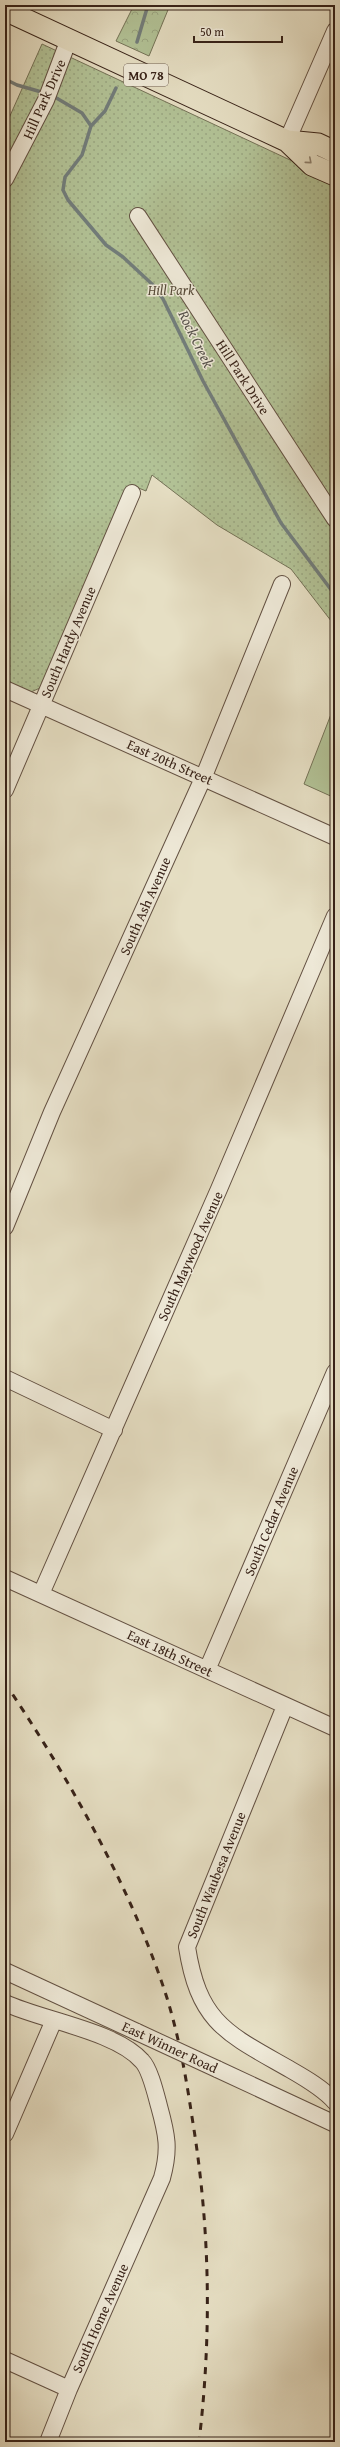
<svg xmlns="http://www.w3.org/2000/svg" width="340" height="2447" font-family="'Gentium Book Plus',serif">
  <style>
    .grass { fill: #b2c296; stroke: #747257 }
    .forest { fill: url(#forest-crowns); stroke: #747257 }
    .park { fill: url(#park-dots); stroke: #747257 }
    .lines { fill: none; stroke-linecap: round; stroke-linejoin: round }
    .stream { stroke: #727d7b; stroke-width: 3.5 }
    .minor-casing { stroke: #635143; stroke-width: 18 }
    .major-casing { stroke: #372218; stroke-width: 23 }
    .minor { stroke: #efead9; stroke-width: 16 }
    .major { stroke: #e6dfc4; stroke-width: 21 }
    .rail { stroke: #372218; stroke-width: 3; stroke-dasharray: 7 7; stroke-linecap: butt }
    .minor-bridge-casing { stroke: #635143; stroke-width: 18; stroke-linecap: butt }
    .minor-bridge { stroke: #efead9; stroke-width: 16 }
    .oneway { stroke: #8e806e }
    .labels { text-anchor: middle; stroke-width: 3; stroke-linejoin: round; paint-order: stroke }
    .shield { fill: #efead9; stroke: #6e5e52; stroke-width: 1 }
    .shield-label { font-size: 13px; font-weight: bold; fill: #372218 }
    .street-label { font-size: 14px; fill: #372218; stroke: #efead9 }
    .park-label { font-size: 14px; font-style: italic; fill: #564a38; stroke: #efead9 }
    .water-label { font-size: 15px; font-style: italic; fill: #54504a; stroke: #efead9 }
  </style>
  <defs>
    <pattern id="forest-crowns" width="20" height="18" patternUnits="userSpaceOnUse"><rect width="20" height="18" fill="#b2c296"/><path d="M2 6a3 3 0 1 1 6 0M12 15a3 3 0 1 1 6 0" fill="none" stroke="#9aa681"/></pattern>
    <pattern id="park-dots" width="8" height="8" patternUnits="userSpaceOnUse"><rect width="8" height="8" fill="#b2c296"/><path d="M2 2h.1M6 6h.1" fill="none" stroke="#9aa681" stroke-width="1.8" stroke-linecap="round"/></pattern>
  </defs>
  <rect width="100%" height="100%" fill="#e6dfc4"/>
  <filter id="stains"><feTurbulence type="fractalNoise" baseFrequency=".005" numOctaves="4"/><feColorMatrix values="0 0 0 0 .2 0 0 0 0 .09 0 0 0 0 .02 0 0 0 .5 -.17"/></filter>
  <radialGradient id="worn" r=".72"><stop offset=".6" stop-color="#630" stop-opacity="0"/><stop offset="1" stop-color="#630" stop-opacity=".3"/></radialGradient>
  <path class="grass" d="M335 704V798L304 784Z"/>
  <path class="forest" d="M134 5H170L149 56 116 41Z"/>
  <path class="park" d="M42 44 335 181V626L291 569 217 525 152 475 146 491 131 485 40 688 31 692 5 681V127Z"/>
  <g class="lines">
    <path class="stream" d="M137 42 148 5
      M5 79 17 85 45 93
      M116 88 105 111 91 126 82 155 65 177 63 190 68 200 106 245 123 257 153 285 163 299 203 381 281 523 335 595
      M53 96 82 113 91 126"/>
    <defs>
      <path id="minor" d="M287 141 335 31
        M5 179 46 100 69 39
        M138 216 335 519
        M5 689 335 837
        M5 790 132 493
        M5 1227 52 1112 204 776 282 584
        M5 1378 114 1430
        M5 1578 335 1728
        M41 1594 219 1189 335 916
        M207 1670 335 1372
        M285 1706 187 1947C199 2024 228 2034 291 2070 305 2078 324 2089 335 2102
        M5 1971 137 2032
        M5 2003C41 2020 116 2031 142 2061 150 2069 156 2095 159 2106 167 2135 170 2149 162 2178L69 2389 48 2442
        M217 2069 335 2124
        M5 2134 54 2020
        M5 2360 69 2389"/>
      <path id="major" d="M5 10 287 141 312 165 335 175
        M287 141 318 144 335 152"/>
    </defs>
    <use href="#minor" class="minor-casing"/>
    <use href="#major" class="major-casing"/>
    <use href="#minor" class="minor"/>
    <use href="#major" class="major"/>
    <path class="rail" d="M5 1683C69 1778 132 1889 167 1998 179 2037 186 2077 192 2117 210 2226 212 2332 199 2442"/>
    <defs>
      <path id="minor-bridge" d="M137 2032 217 2069"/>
    </defs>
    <use href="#minor-bridge" class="minor-bridge-casing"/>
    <use href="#minor-bridge" class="minor-bridge"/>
  </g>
  <defs><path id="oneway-chevron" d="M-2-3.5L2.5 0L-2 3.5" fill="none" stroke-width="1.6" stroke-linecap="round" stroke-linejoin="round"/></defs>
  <use class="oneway" href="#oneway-chevron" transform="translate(309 161) rotate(41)"/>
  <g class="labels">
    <rect class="shield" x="124" y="64" width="44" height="22" rx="3"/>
    <g class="shield-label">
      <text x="146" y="80">MO 78</text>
    </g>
    <g class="street-label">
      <text transform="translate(44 99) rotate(-66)" y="5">Hill Park Drive</text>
      <text transform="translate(243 377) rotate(57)" y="5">Hill Park Drive</text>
      <text transform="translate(68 642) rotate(-67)" y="5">South Hardy Avenue</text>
      <text transform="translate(170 762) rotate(24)" y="5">East 20th Street</text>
      <text transform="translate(145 906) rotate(-66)" y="5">South Ash Avenue</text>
      <text transform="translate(190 1256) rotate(-66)" y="5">South Maywood Avenue</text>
      <text transform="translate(271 1521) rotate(-67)" y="5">South Cedar Avenue</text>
      <text transform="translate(170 1653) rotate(25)" y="5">East 18th Street</text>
      <text transform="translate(216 1875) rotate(-68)" y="5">South Waubesa Avenue</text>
      <text transform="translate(170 2047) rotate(25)" y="5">East Winner Road</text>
      <text transform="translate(100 2318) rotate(-66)" y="5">South Home Avenue</text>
    </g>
    <g class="park-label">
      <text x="171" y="295">Hill Park</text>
    </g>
    <g class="water-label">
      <text transform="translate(196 339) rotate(64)" y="5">Rock Creek</text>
    </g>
  </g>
  <rect width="340" height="2447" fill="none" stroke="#e6dfc4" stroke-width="20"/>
  <rect x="6" y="6" width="328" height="2435" fill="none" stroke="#372218" stroke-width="2"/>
  <rect x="10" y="10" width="320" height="2427" fill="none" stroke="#372218"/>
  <path d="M194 36v6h88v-6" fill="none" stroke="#372218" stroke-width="2"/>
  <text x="200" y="36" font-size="12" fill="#372218" stroke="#efead9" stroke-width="3" paint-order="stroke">50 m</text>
  <rect width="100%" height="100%" filter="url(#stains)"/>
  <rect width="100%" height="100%" fill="url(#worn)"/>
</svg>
